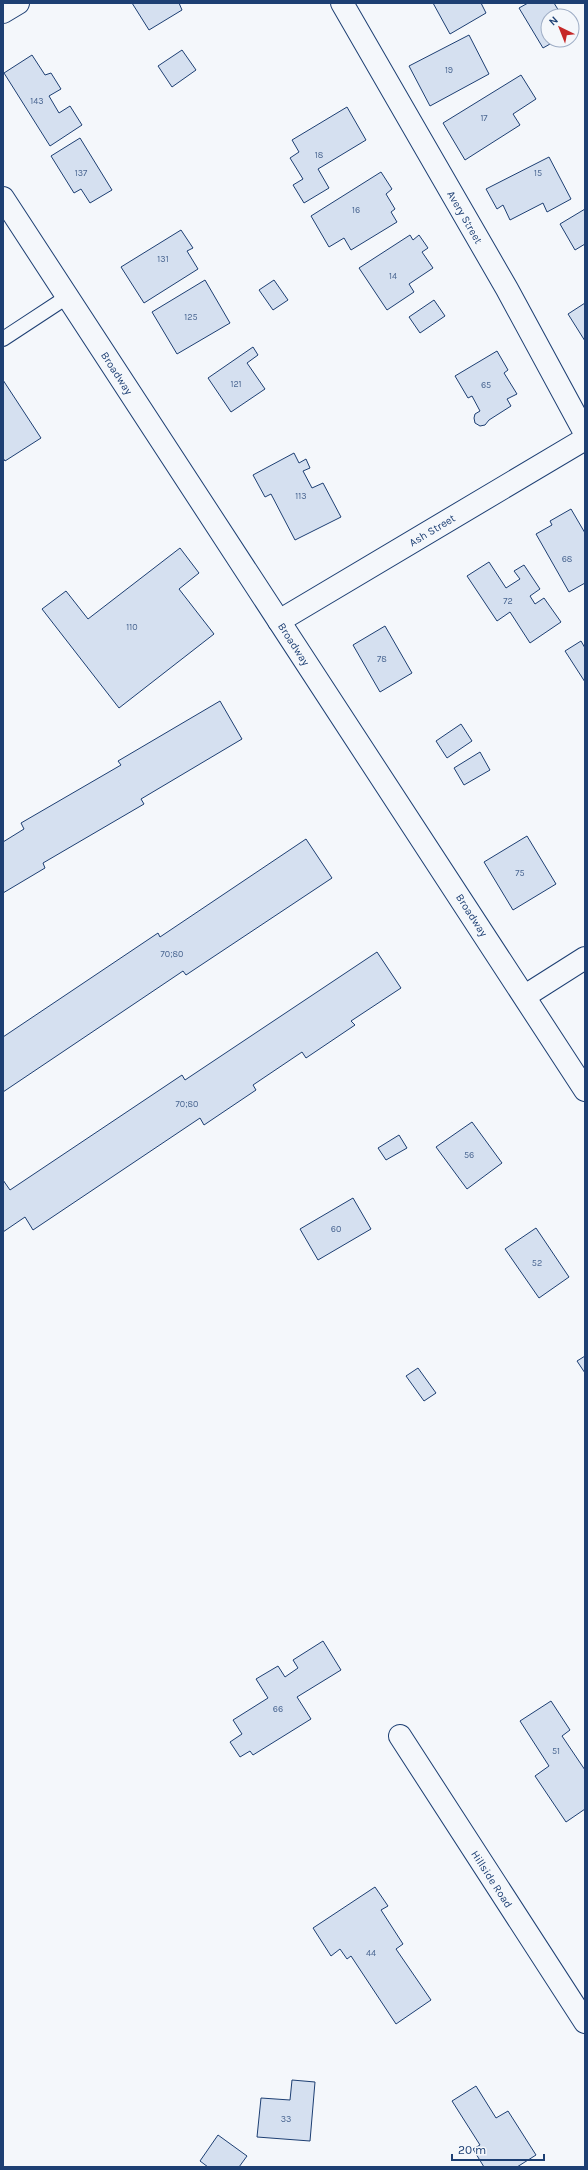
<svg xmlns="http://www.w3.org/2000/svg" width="588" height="2170" font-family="Karla,sans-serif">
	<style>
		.building { fill: #d5e0f0; stroke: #1d3f73 }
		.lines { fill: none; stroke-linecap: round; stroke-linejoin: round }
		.service-casing { stroke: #1d3f73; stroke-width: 16 }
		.minor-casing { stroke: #1d3f73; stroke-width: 24 }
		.tertiary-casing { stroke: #1d3f73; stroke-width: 24 }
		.service { stroke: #f4f7fb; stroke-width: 14 }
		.minor { stroke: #f4f7fb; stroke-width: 22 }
		.tertiary { stroke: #f4f7fb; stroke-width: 22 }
		.labels { text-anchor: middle; stroke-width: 3; stroke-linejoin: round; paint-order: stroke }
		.number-label { font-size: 9px; fill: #4b6792 }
		.street-label { font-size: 11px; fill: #1d3f73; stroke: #f4f7fb }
	</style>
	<rect width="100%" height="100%" fill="#f4f7fb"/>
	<path class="building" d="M132 3H179L182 10 149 30Z
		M433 3H481L486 13 450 34Z
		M528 3H554L562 16H548V40H557L543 48 519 8Z
		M469 35 489 74 430 106 409 66Z
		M182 50 196 70 172 87 158 66Z
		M32 55 45 75 51 73 61 89 49 96 59 113 70 106 82 125 50 146 4 73Z
		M521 75 536 99 513 114 520 125 465 160 443 123Z
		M347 107 366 140 318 169 329 188 304 203 293 185 303 179 290 158 299 152 292 140Z
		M80 138 112 190 90 203 81 189 74 193 51 156Z
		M549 157 571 199 547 212 543 203 510 220 503 205 497 209 486 189Z
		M381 172 392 189 386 194 395 209 391 212 397 222 351 250 344 238 329 247 311 216Z
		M585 209V244L575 250 560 224Z
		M181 230 193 248 187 251 198 269 144 303 121 267Z
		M410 235 413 240 419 235 428 248 422 252 433 268 409 284 414 292 387 310 359 268Z
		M205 280 230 323 177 354 152 312Z
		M274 280 288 300 273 310 259 290Z
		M434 300 445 316 420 333 409 317Z
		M585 303V341L568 314Z
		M253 347 258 355 247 363 265 389 231 412 208 378Z
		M497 351 508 370 504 373 517 394 507 399 511 406 489 420 485 425 480 426 475 423 474 418 475 414 480 411 472 396 468 398 455 376Z
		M3 380 41 438 5 461 3 458Z
		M294 453 299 463 306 459 310 468 303 471 312 488 323 483 341 517 295 540 271 494 265 497 253 475Z
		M571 509 585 533V583L569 592 536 534 552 525 550 521Z
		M180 548 199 573 179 589 214 634 119 708 42 609 66 591 88 619Z
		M489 562 506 588 520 579 514 571 524 565 540 589 530 596 535 604 544 598 561 622 530 643 510 612 497 621 467 576Z
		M385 626 412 673 380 692 353 645Z
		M581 641 585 648V682L565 651Z
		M220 701 242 739 141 799 144 804 43 863 45 868 3 893V842L24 829 21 823 121 765 118 761Z
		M461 724 472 741 447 758 436 741Z
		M480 752 490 770 464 785 454 768Z
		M527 836 556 884 513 910 484 862Z
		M306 839 332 878 186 975 183 971 3 1092V1037L158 933 160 937Z
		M377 952 401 988 351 1021 355 1025 306 1058 302 1052 253 1085 256 1090 204 1125 200 1118 33 1230 25 1217 3 1232V1180L10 1190 182 1075 185 1080Z
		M472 1122 502 1163 467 1189 436 1147Z
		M399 1135 407 1148 386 1160 378 1148Z
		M353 1198 371 1229 318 1260 300 1229Z
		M536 1228 569 1277 539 1298 505 1249Z
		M585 1356V1373L577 1361Z
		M418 1368 436 1393 424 1401 406 1376Z
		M323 1641 341 1670 297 1697 311 1719 253 1755 250 1751 240 1757 230 1742 242 1734 233 1720 268 1698 256 1679 278 1666 285 1677 298 1668 293 1660Z
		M551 1701 570 1730 562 1736 585 1770V1809L566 1822 535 1776 549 1766 520 1721Z
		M375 1887 388 1906 381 1910 403 1944 396 1949 431 2000 396 2024 351 1956 347 1959 340 1949 331 1956 313 1928Z
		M292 2080 315 2082 310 2141 257 2137 261 2098 290 2100Z
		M476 2086 496 2118 508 2111 536 2155 517 2167H484L473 2149 480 2145 452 2101Z
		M218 2135 247 2156 239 2167H208L200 2161Z"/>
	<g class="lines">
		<defs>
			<path id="service" d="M3 339 67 297"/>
			<path id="minor" d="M342 3 507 289 585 433
				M3 12 18 3
				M279 621 585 439
				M525 996 585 958
				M400 1736 585 2022"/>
			<path id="tertiary" d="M3 198 585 1090"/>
		</defs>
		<use href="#service" class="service-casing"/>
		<use href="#minor" class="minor-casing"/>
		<use href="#tertiary" class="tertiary-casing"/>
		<use href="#service" class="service"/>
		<use href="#minor" class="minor"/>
		<use href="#tertiary" class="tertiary"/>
	</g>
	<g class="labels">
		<g class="number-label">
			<text x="449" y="73">19</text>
			<text x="37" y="104">143</text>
			<text x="484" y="121">17</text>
			<text x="319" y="158">18</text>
			<text x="81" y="176">137</text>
			<text x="538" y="176">15</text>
			<text x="356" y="213">16</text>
			<text x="163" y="262">131</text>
			<text x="393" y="279">14</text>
			<text x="191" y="320">125</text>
			<text x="236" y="387">121</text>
			<text x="486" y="388">65</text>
			<text x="301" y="499">113</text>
			<text x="567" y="562">68</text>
			<text x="508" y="604">72</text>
			<text x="132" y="630">110</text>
			<text x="382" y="662">78</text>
			<text x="520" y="876">75</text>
			<text x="172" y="957">70;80</text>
			<text x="187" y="1107">70;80</text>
			<text x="469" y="1158">56</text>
			<text x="336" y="1232">60</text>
			<text x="537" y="1266">52</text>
			<text x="278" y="1712">66</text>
			<text x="556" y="1754">51</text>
			<text x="371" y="1956">44</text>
			<text x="286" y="2122">33</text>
		</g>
		<g class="street-label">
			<text transform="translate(465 217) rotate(60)" y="4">Avery Street</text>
			<text transform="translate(117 373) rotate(57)" y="4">Broadway</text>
			<text transform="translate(432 530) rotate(-31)" y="4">Ash Street</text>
			<text transform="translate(294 644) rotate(57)" y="4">Broadway</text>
			<text transform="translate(472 915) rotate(57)" y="4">Broadway</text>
			<text transform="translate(492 1879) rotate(57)" y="4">Hillside Road</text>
		</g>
	</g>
	<rect width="588" height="2170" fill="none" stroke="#1d3f73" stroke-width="8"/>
	<g transform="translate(560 28) rotate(317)"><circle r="19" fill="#f4f7fb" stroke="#9eadc5"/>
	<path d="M0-3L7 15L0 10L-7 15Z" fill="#c62828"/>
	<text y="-6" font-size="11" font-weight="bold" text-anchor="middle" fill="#1d3f73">N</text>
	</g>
	<path d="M452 2154v6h92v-6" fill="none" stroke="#1d3f73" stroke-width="2"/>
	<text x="458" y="2154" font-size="12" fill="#1d3f73" stroke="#f4f7fb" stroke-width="3" paint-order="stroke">20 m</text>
</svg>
